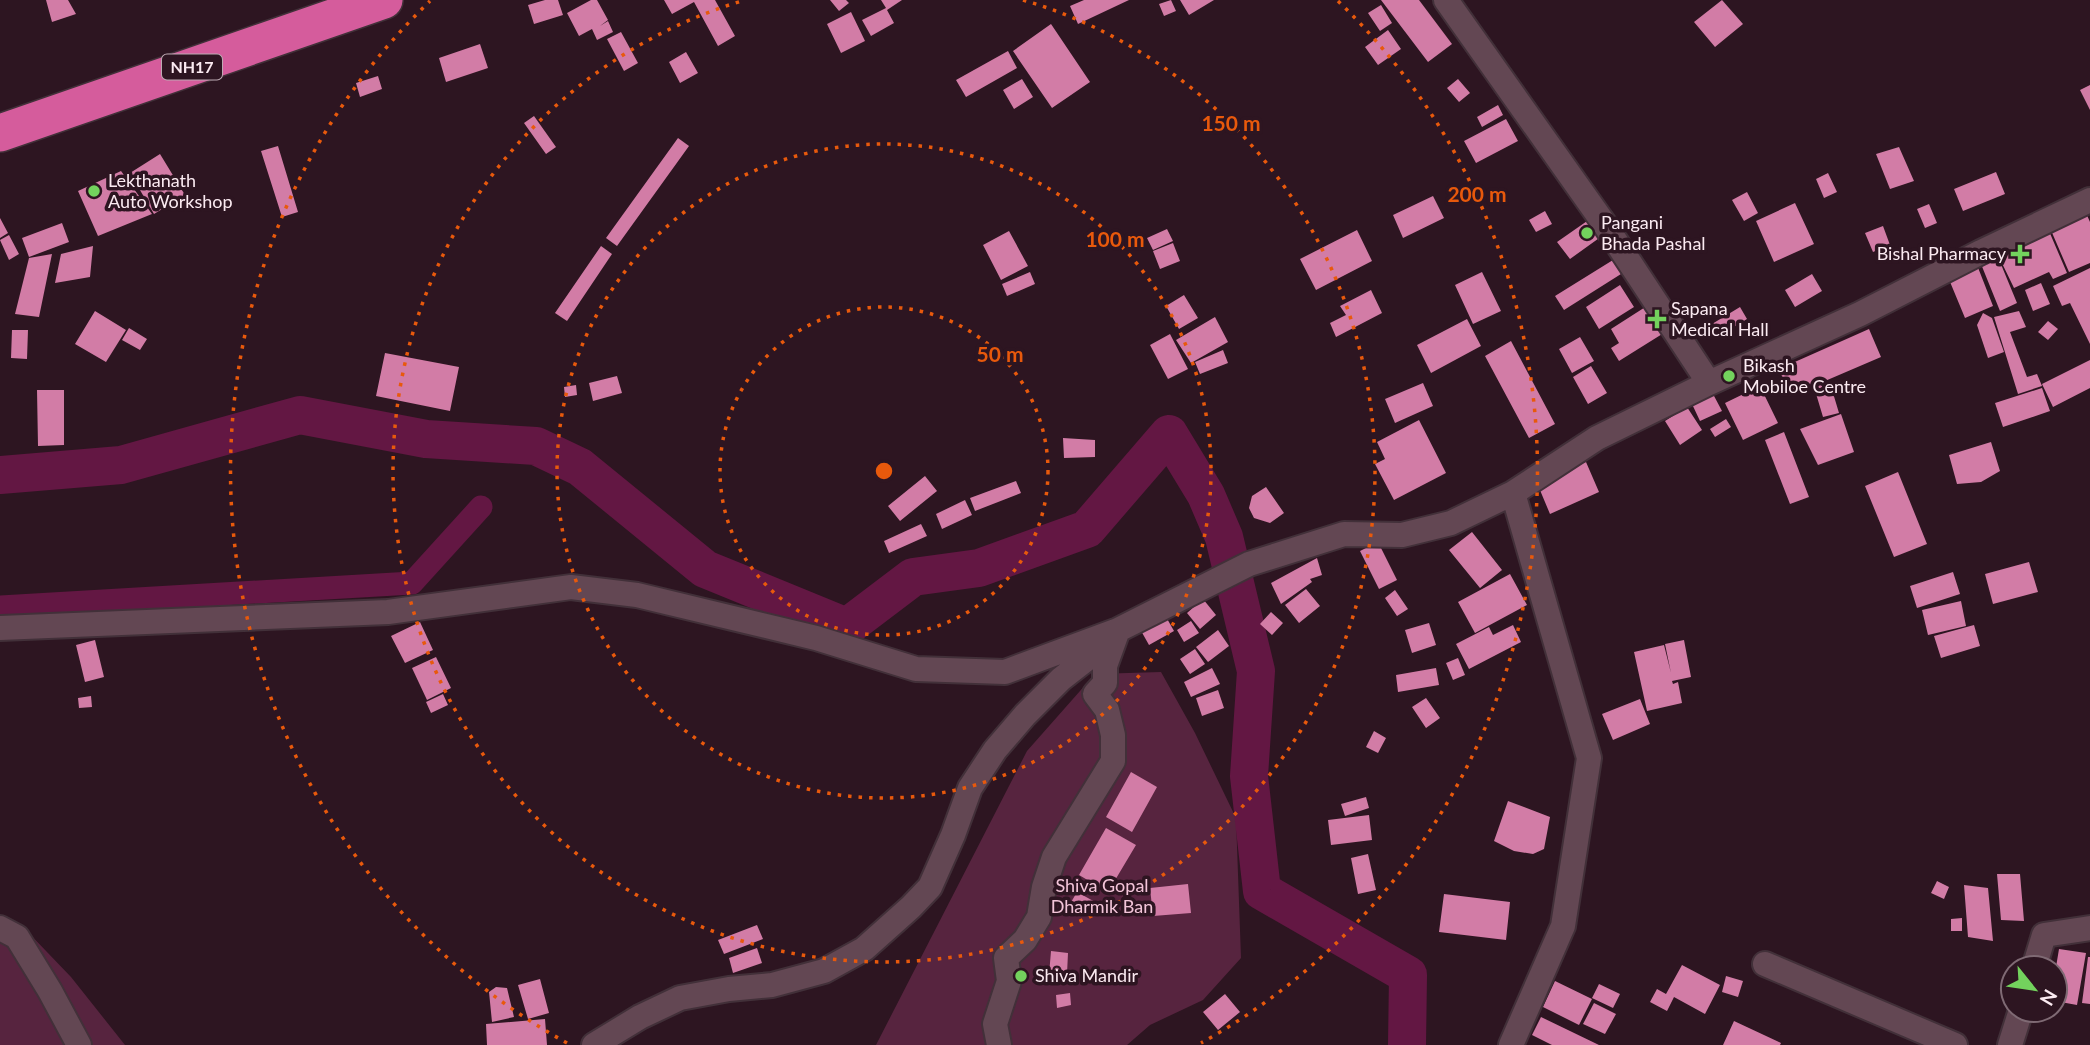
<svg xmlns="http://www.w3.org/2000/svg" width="2090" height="1045" font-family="Lato,sans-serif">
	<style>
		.green { fill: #57243f }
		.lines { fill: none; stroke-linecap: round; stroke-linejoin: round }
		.canal { stroke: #631743; stroke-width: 23 }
		.river { stroke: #631743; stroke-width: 38 }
		.building { fill: #d27ca6 }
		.minor-casing { stroke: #423039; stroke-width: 28 }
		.highway-casing { stroke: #423039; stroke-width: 40 }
		.minor { stroke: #634753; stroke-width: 24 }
		.highway { stroke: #d55c9c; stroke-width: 37 }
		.ring { fill: none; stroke: #e8590c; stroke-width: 3.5; stroke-dasharray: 3.5 7 }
		.poi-dot { fill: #73d25d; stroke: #2d1521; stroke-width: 2.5 }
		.labels { text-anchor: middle; stroke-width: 7; stroke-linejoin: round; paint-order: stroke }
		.shield { fill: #2d1521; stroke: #bdaab3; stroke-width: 2 }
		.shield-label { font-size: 16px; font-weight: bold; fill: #fbeaf1 }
		.poi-label { font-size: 18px; fill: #fbeaf1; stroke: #2d1521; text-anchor: start }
		.park-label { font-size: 18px; fill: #f3c5d9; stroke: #2d1521 }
		.centre { fill: #e8590c; stroke: #2d1521; stroke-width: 3.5 }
		.ring-label { font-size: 21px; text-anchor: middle; font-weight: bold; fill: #e8590c; stroke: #2d1521; stroke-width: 7; stroke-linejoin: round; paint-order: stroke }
	</style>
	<rect width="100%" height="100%" fill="#2d1521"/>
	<path class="green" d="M1161 672 1195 733 1236 818 1241 958 1203 1000 1150 1025 1127 1045H876L1027 751 1095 674Z
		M0 921 23 927 71 977 125 1045H0Z"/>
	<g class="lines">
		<path class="canal" d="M0 607 412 583 481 507"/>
		<path class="river" d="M0 475 121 465 300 415 426 439 536 446 580 467 705 569 847 627 913 577 979 568 1087 529 1169 434 1206 495 1224 537 1256 671 1249 776 1262 891 1408 975 1407 1045"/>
	</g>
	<path class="building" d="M46 0H68L76 14 52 22Z
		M545 0H558L563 15 534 24 528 5Z
		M591 0H597L608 20 600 26 608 21 613 32 597 40 592 29 579 36 567 13Z
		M664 0H715L735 36 718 46 694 2 672 14Z
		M830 0H846L849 3 839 11Z
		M881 0H902L887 10 894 23 871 36 862 20 886 8Z
		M1084 0H1129L1078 24 1070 6Z
		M1171 0 1176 11 1164 16 1159 4Z
		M1180 0H1214L1189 15Z
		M1381 0H1419L1452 44 1428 62Z
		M1722 0 1743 24 1715 47 1694 22Z
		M1381 5 1392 23 1380 31 1368 13Z
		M851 12 865 41 841 53 827 24Z
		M1051 24 1090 82 1052 108 1013 51Z
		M1388 30 1401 49 1378 65 1365 47Z
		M621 32 638 63 624 71 607 39Z
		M480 44 488 68 446 82 439 58Z
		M1008 51 1017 68 966 97 956 80Z
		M686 52 698 73 680 83 669 62Z
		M378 76 382 89 360 97 356 83Z
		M1022 79 1033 97 1014 109 1003 90Z
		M1458 79 1470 93 1459 102 1447 88Z
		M2090 85V110L2080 90Z
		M1498 105 1503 115 1482 127 1477 117Z
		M534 116 556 147 546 154 524 123Z
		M1506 119 1518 141 1476 163 1464 141Z
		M678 138 689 146 617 246 606 238Z
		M278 146 298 212 282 217 261 151Z
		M1899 147 1914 181 1890 189 1876 154Z
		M160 154 185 195 154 214 130 173Z
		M121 171 152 214 98 236 78 191Z
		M1996 172 2005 194 1963 211 1954 189Z
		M1828 173 1837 192 1824 198 1816 179Z
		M1747 192 1758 213 1744 221 1732 200Z
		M1433 196 1444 218 1403 238 1393 215Z
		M1795 203 1814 244 1774 262 1756 221Z
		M1929 204 1937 223 1925 228 1917 209Z
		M1545 211 1552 224 1536 232 1529 220Z
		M2086 213 2090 222V263L2069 272 2050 228Z
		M0 218 8 233 0 238Z
		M1590 219 1602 236 1570 259 1557 242Z
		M62 223 69 242 29 257 22 238Z
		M1883 226 1890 245 1873 252 1865 233Z
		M1167 229 1173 241 1153 250 1147 238Z
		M1357 230 1372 261 1316 290 1300 259Z
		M1009 231 1028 266 1001 280 983 245Z
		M2049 231 2067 273 2053 279 2049 272 2014 288 1998 255Z
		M9 235 19 254 9 260 0 240Z
		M1173 243 1180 261 1160 269 1153 251Z
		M93 246 90 277 55 283 61 254Z
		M601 246 612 254 567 321 555 313Z
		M52 254 39 317 15 314 29 258Z
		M1998 257 2017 303 2000 311 1981 264Z
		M1613 260 1621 274 1564 310 1555 296Z
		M1977 265 1993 306 1965 318 1948 277Z
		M2090 268V344L2070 303 2062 306 2053 286Z
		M1030 272 1035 284 1007 296 1002 284Z
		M1482 272 1501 311 1473 324 1455 285Z
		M1812 274 1822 291 1795 307 1785 290Z
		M2041 283 2050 304 2033 311 2025 290Z
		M1620 285 1634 307 1599 329 1586 307Z
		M1371 290 1382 313 1336 337 1330 323 1346 315 1340 306Z
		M1184 295 1198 318 1179 329 1166 306Z
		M1650 304 1667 331 1619 361 1611 348 1619 343 1611 329Z
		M1740 307 1747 319 1719 336 1712 324Z
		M95 311 126 330 106 362 75 344Z
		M2019 311 2026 327 2010 332 2027 377 2037 374 2042 386 2018 394 1994 317Z
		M1983 313 1992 318 2004 352 1988 358 1977 325Z
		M1215 317 1228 342 1191 363 1176 340Z
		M1467 319 1481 346 1431 373 1417 345Z
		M2048 321 2058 329 2048 340 2038 332Z
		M129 328 147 339 140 350 122 340Z
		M1869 329 1881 357 1790 396 1779 369Z
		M12 330H28L27 359 11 358Z
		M1170 334 1188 369 1168 379 1150 345Z
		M1580 337 1594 361 1572 373 1559 349Z
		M1511 341 1555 424 1529 438 1485 356Z
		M1223 350 1228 363 1200 374 1195 362Z
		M385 353 459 367 450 411 376 396Z
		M2090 360V388L2053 407 2042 384Z
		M1591 366 1607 393 1588 404 1573 377Z
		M617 376 622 393 593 401 589 383Z
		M1423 383 1433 406 1395 423 1385 399Z
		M1830 383 1839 413 1823 417 1814 387Z
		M576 385 577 395 565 397 564 387Z
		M1760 386 1778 423 1743 440 1725 403Z
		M2042 388 2050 411 2003 427 1995 403Z
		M37 390H64V445L38 446Z
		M1713 394 1722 411 1700 421 1692 404Z
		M1687 407 1702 430 1680 445 1665 421Z
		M1841 414 1854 452 1818 465 1800 429Z
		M1726 419 1731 427 1715 437 1710 429Z
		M1419 420 1446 473 1394 500 1375 464 1385 459 1377 442Z
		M1784 432 1809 497 1790 504 1765 440Z
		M1063 438 1095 440V457L1064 458Z
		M1991 442 2000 471 1981 482 1957 484 1949 455Z
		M1586 462 1599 492 1550 514 1537 483Z
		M1898 472 1927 544 1894 557 1865 486Z
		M925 476 937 491 900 521 888 506Z
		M1016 481 1021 493 975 511 970 498Z
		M1266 487 1284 513 1270 523 1254 518 1249 508 1252 496Z
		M965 500 972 515 942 529 936 514Z
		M921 524 927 536 889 553 884 541Z
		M1472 532 1502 570 1480 588 1449 550Z
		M1378 542 1397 580 1379 589 1360 551Z
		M1317 558 1322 575 1310 579 1312 582 1281 604 1271 583Z
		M2029 562 2038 592 1993 604 1985 574Z
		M1953 572 1960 594 1917 608 1910 586Z
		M1510 574 1527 605 1475 633 1458 602Z
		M1306 589 1320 606 1299 623 1285 605Z
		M1395 590 1408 609 1397 616 1385 598Z
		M1203 599 1216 615 1200 629 1187 613Z
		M1961 601 1966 626 1928 635 1922 610Z
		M1271 612 1283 623 1272 635 1260 624Z
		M1165 615 1174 631 1149 645 1140 629Z
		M1191 621 1199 633 1184 642 1177 630Z
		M420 622 433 650 405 663 391 636Z
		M1429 623 1436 645 1412 653 1405 630Z
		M1513 625 1521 642 1469 669 1456 644 1489 627 1493 635Z
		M1974 625 1980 646 1941 658 1934 636Z
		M1218 630 1229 646 1208 662 1196 647Z
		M95 640 104 677 85 682 76 645Z
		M1684 640 1691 677 1672 681 1673 684 1678 682 1682 703 1647 711 1634 652 1664 645 1671 673 1665 644Z
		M1195 649 1205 664 1190 674 1180 659Z
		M436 657 451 688 427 700 412 668Z
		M1458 658 1465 675 1453 680 1446 663Z
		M1212 668 1220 684 1191 697 1184 682Z
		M1436 668 1439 685 1398 692 1396 675Z
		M1218 690 1224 708 1202 716 1196 698Z
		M443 694 448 705 431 713 426 702Z
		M91 696 92 707 79 708 78 698Z
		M1426 698 1440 718 1426 728 1412 707Z
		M1640 699 1650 724 1613 740 1602 714Z
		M1374 731 1386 738 1378 753 1366 747Z
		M1131 772 1157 787 1132 832 1106 817Z
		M1366 797 1369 808 1345 816 1341 804Z
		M1508 801 1550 817 1544 849 1533 854 1514 851 1494 841Z
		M1369 815 1372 840 1331 845 1328 820Z
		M1106 828 1136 845 1108 892 1079 875Z
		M1368 854 1376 890 1358 894 1351 858Z
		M1997 874H2020L2024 921 2001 920Z
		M1937 881 1949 887 1944 899 1931 893Z
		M1188 884 1191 913 1153 916 1150 888Z
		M1964 885 1988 888 1993 941 1968 937Z
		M1077 892 1097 903 1090 915 1070 904Z
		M1444 894 1510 902 1506 940 1439 932Z
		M1962 918V931H1951V919Z
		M757 925 763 939 724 954 718 940Z
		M757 948 762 963 733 973 729 958Z
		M2059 949 2086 953 2077 1005 2055 1001V973Z
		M1051 951 1068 953 1067 974 1049 975Z
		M2088 957H2090V1004L2082 1003Z
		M1682 965 1720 985 1705 1014 1674 997 1667 1011 1650 1002 1657 989 1666 994Z
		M1726 976 1743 981 1738 997 1722 992Z
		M540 979 549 1013 528 1019 518 985Z
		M1555 981 1592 999 1579 1025 1543 1007Z
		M1599 984 1620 994 1613 1008 1592 998Z
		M496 987 507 988 514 1017 492 1022 489 992Z
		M1070 993 1071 1005 1057 1008 1056 995Z
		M1225 994 1240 1012 1218 1030 1203 1012Z
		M1594 1003 1616 1014 1605 1034 1583 1024Z
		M1541 1017 1599 1045H1552L1532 1035Z
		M545 1019 547 1045H487L486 1024Z
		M1734 1021 1781 1043 1780 1045H1723Z"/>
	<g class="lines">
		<defs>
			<path id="minor" d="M1446 0 1603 222 1709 383
				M0 628 388 612 571 587 637 595 816 638 916 669 1005 672 1118 630 1249 564 1344 534 1402 535 1451 523 1513 493
				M0 928 17 937 50 991 79 1045
				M1765 964 1955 1045
				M2034 968 2044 935 2090 928
				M594 1045 640 1017 680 998 729 989 772 985 824 971 864 949 911 907 930 887 953 835 970 788 995 750 1025 715 1061 679 1102 647 1118 630 1105 666V683L1095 694 1107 710 1113 735V761L1054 857 1044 887 1039 917 1025 940 1006 958 1009 981 995 1024 999 1045
				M1511 1045 1563 926 1589 758 1513 493 1597 438 1709 383 1860 314 1981 252 2090 200
				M2010 1045 2021 1010"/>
			<path id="highway" d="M0 133 384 0"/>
		</defs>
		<use href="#minor" class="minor-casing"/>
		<use href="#highway" class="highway-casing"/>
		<use href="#minor" class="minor"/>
		<use href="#highway" class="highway"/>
	</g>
	<g class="ring">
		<circle cx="884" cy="471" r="164"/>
		<circle cx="884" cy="471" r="327"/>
		<path d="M1023 0A491 491 0 1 1 745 0"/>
		<path d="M567 1043A654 654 0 0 1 430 1M1338 1A654 654 0 0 1 1201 1043"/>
	</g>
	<g class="poi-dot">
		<circle cx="94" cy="191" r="7"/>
		<circle cx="1587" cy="233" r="7"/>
		<path d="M2016.5 243.5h7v7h7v7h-7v7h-7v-7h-7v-7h7z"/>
		<path d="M1653.5 308.5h7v7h7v7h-7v7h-7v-7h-7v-7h7z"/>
		<circle cx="1729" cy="376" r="7"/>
		<circle cx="1021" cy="976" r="7"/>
	</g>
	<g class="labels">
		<rect class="shield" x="162" y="54.5" width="60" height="25" rx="5"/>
		<g class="shield-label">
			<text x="192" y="73">NH17</text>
		</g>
		<g class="poi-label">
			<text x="108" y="187">Lekthanath<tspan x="108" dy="21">Auto Workshop</tspan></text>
			<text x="1601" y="229">Pangani<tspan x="1601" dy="21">Bhada Pashal</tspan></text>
			<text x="2006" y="260" text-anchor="end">Bishal Pharmacy</text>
			<text x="1671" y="315">Sapana<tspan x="1671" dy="21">Medical Hall</tspan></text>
			<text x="1743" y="372">Bikash<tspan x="1743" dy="21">Mobiloe Centre</tspan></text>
			<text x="1035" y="982">Shiva Mandir</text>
		</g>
		<g class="park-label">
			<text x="1102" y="892">Shiva Gopal<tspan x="1102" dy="21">Dharmik Ban</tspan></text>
		</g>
	</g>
	<circle cx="884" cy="471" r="10" class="centre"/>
	<g class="ring-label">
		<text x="1231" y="131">150 m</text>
		<text x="1477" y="202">200 m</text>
		<text x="1115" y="247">100 m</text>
		<text x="1000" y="362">50 m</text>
	</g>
	<g transform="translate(2034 989) rotate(120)"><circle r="33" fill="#2d1521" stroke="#7f6a74" stroke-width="2"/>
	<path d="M0-5L12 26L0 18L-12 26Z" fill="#73d25d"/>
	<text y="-10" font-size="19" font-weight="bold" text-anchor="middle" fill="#fbeaf1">N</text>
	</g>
</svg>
